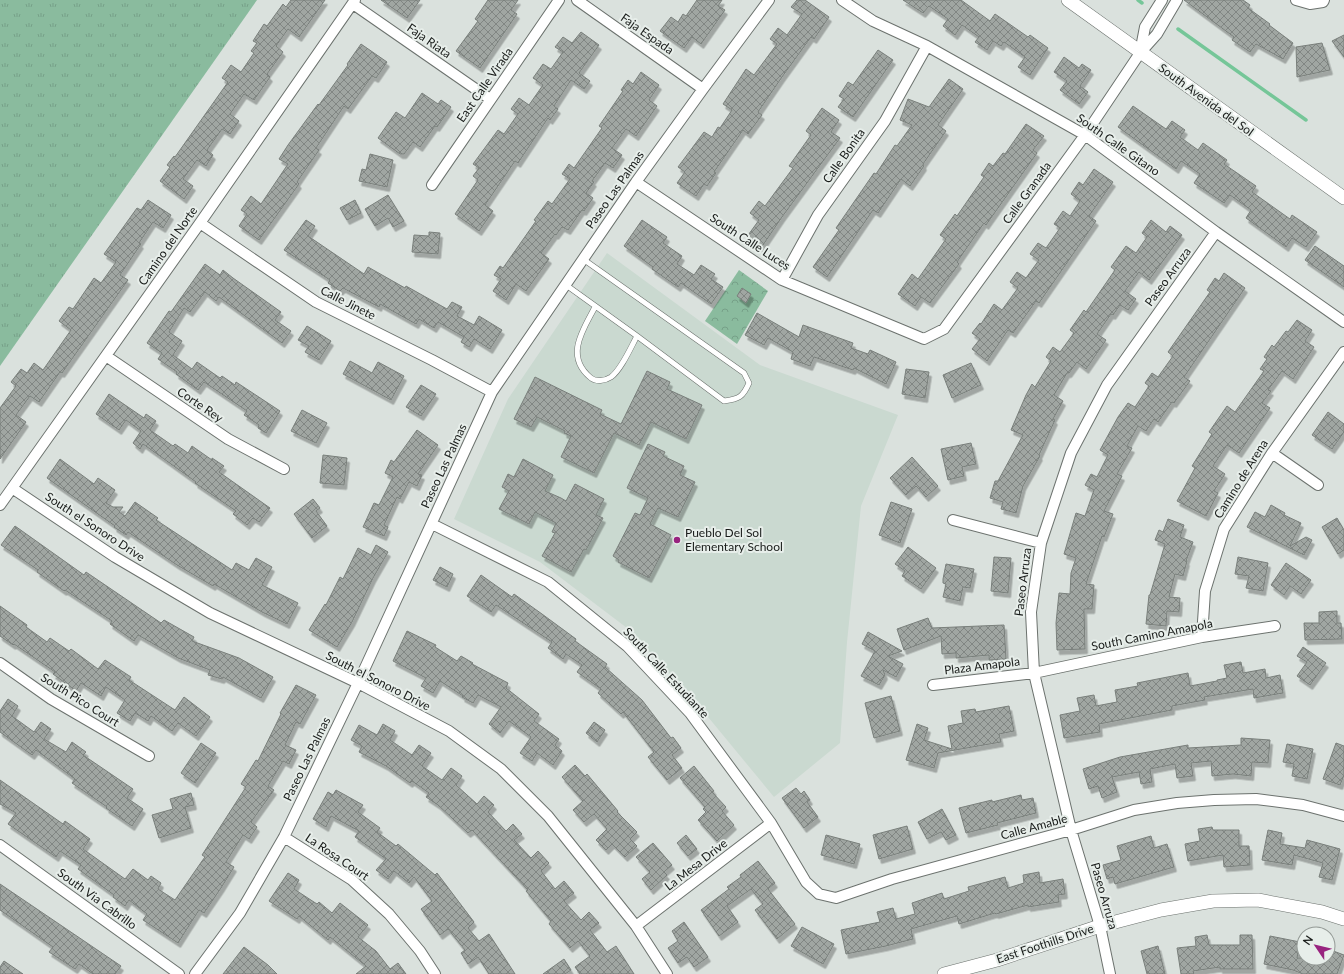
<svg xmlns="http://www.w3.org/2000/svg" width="1344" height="974" font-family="Lato,sans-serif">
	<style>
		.built { fill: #cad9d0 }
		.grass { fill: url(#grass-tufts) }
		.forest { fill: url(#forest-crowns) }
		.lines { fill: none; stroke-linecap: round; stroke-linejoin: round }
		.stream { stroke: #75c698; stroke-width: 3.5 }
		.building { fill: url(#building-cross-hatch); stroke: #797f7b; filter: url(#shadow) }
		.service-casing { stroke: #6c726e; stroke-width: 6 }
		.minor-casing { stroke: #6c726e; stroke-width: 12 }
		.tertiary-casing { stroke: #6c726e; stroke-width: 14 }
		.service { stroke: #fff; stroke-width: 5 }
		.minor { stroke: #fff; stroke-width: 10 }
		.tertiary { stroke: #fff; stroke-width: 13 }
		.poi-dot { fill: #98237f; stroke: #e7eeea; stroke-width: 1.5 }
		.labels { text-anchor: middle; stroke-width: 4; stroke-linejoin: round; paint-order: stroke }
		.street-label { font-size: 12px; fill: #181b19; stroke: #e7eeea }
		.poi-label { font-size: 12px; fill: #181b19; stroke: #e7eeea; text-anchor: start }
	</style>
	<defs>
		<pattern id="grass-tufts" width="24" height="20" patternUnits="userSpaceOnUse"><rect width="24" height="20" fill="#8abb9e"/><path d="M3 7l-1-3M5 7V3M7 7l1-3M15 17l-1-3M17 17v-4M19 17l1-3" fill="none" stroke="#76a088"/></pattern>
		<pattern id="forest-crowns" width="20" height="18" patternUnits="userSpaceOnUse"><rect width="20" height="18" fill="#8abb9e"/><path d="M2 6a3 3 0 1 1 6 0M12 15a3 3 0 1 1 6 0" fill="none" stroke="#76a088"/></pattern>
		<pattern id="building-cross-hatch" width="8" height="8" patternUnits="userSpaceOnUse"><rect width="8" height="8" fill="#a0a6a2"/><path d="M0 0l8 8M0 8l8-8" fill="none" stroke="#818683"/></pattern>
		<filter id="shadow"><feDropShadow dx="2.5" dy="4.5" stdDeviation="0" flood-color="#0004"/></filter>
	</defs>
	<rect width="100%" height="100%" fill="#dae1dd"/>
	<path class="built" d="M607 253 760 365 898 415 861 506 847 642 840 743 774 797 699 706 627 628 540 562 454 519 508 399Z"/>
	<path class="grass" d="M0 0H257L0 366Z"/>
	<path class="forest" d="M739 270 768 291 737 344 705 321Z"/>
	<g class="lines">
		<path class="stream" d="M1138 0 1142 3
			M1178 29 1306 120"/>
	</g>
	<path class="building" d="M291 0H325L299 37 288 29 276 46 283 52 267 74 270 77 254 100 244 94 230 114 239 121 230 134 222 129 207 150 213 155 206 166 197 160 183 179 193 186 184 199 160 181 170 167 167 165 174 156 175 157 228 82 222 78 231 65 241 72 254 53 251 51 257 43 253 41 264 24 267 26 283 4 286 7Z
		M381 0H420L407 18Z
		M488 0H518L511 10 517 14 480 68 456 51 478 21 475 19Z
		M697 0H722L718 6 725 10 701 44 692 37 684 48 660 31 671 17 678 22 683 14 686 16Z
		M797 0H805L829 17 814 39 811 37 782 77 758 112 762 115 748 134 743 130 714 172 716 173 707 186 704 184 696 196 677 183 685 172 678 167 704 132 712 137 718 127 720 128 732 110 723 104 746 69 754 75 777 44 770 39 778 28 787 35 802 14 791 7Z
		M903 0H961L990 21 995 14 1028 37 1030 35 1048 48 1030 75 1018 67 1025 57 1004 42 1001 46 993 41 987 50 975 42 979 37 962 25 955 35 943 26 948 19 929 6 923 13Z
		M1184 0H1243L1250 5 1248 8 1270 24 1269 25 1293 43 1283 59 1256 44 1250 52 1232 40 1234 37Z
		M581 32 599 45 579 73 590 81 584 89 571 80 554 106 558 109 550 120 548 118 518 163 515 161 485 205 493 211 479 231 455 214 478 180 473 176 479 168 473 164 498 130 504 134 518 114 511 109 519 98 529 105 543 85 533 78 543 64 551 69 563 52 555 47 563 37 572 43Z
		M1344 35V57L1332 41Z
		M1322 43 1330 70 1297 77 1296 47Z
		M361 44 387 62 376 78 372 76 348 109 344 106 316 148 319 150 297 182 299 184 259 240 239 226 247 214 241 210 251 196 261 204 288 164 279 159 288 145 318 104 319 105 348 65 347 64Z
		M878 50 893 60 853 117 838 107 844 99 839 96 848 82 853 85Z
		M1064 57 1079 68 1082 64 1091 70 1080 86 1088 92 1079 104 1060 90 1067 81 1054 72Z
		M641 72 659 85 649 100 657 106 636 136 626 129 612 148 622 155 613 168 605 163 592 181 594 182 586 193 593 198 584 211 582 210 568 230 562 227 556 235 555 234 541 253 549 259 526 291 516 284 506 300 493 291 501 279 494 275 500 266 503 268 536 221 534 220 548 201 552 204 570 179 562 174 569 164 574 168 602 128 599 126 623 91 621 90 628 80 633 84Z
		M949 79 963 89 938 125 946 131 923 164 924 166 910 186 901 179 878 213 873 210 827 277 813 267 839 230 836 228 874 173 876 174 895 145 897 146 912 125 900 120 908 99 929 107Z
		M422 93 438 104 441 100 451 107 437 127 435 126 420 147 413 142 404 154H400L378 138 396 112 405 118Z
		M1133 106 1166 129 1172 121 1185 130 1180 137 1198 150 1203 143 1227 160 1224 164 1256 186 1252 192 1290 219 1292 215 1317 232 1306 247 1292 238 1286 247 1246 218 1251 210 1230 195 1224 203 1194 183 1200 174 1181 161 1176 169 1118 127Z
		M822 108 839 120 831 132 840 138 782 217 761 248 746 238 759 220 750 213 759 201 765 206 793 168 789 166 811 135 806 131Z
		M1026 124 1044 136 1033 150 1037 153 986 225 984 223 957 262 959 264 930 303 921 297 915 306 898 294 912 274 918 279 946 239 940 235 955 214 957 216 984 177 981 175 989 163 993 166 1003 153 1005 154Z
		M370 154 393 160 387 187 359 181 362 169 366 170Z
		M1094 169 1113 182 1089 216 1096 221 1039 303 1036 301 1013 333 1008 330 987 361 972 349 980 339 972 333 980 323 981 324 994 304 1002 310 1018 288 1010 282 1017 272 1026 278 1039 260 1030 254 1038 243 1046 248 1060 228 1054 224 1063 211 1070 216 1080 201 1071 194 1079 182 1083 185Z
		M388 195 404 221 393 227 388 218 375 226 365 209Z
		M148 200 171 215 163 228 153 222 139 243 141 244 120 275 128 280 62 373 60 372 39 402 30 396 16 415 26 422 0 459V408L16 386 11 382 21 369 27 373 34 363 43 370 71 330 59 321 69 307 73 309 94 278 101 283 116 262 104 254 137 208 141 210Z
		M355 200 361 213 347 220 340 208Z
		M306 220 315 226 308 236 364 274 368 267 405 288 406 286 447 309 452 302 462 307 457 316 474 325 479 316 502 330 490 349 474 339 469 347 461 342 464 337 438 322 434 328 419 319 416 324 380 304 379 307 343 288 340 291 328 283 330 280 284 250Z
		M642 220 667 237 663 243 682 256 677 264 694 275 701 265 715 274 711 279 723 287 711 304 681 283 678 287 652 269 653 267 624 246Z
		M1151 220 1166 232 1170 226 1182 235 1149 280 1139 272 1125 291 1136 299 1128 310 1120 305 1113 315 1111 314 1097 334 1106 340 1086 369 1077 362 1069 373H1067L1054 395 1063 401 1053 419 1055 420 1039 455 1040 456 1023 486 1016 513 1001 509 1003 502 990 498 995 481H998L1023 435 1011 430 1026 395 1032 384 1035 387 1051 361 1046 357 1053 347 1060 352 1074 333 1070 330 1084 310 1086 312 1115 270 1111 267 1126 246 1136 253 1147 237 1142 233Z
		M429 232 440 233 438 254 412 252 414 235 429 236Z
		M1315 246 1344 266V287L1305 260Z
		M205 264 220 275 223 270 233 278 281 312 275 320 291 331 282 343 219 297 216 301 205 292 190 312 184 308 169 332 182 341 173 355 192 369 197 362 220 378 222 376 235 385 236 382 280 411 266 433 258 428 259 425 244 415 247 411 204 382 198 390 176 374 177 372 158 359 162 353 147 343 169 311 171 312Z
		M1224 273 1245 288 1184 377 1190 381 1174 403 1172 402 1158 422 1154 419 1146 431 1138 426 1127 446 1132 448 1117 474 1122 476 1104 511 1113 514 1104 537 1102 536 1086 584 1094 585 1092 609H1084L1085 649 1057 650 1056 623 1059 593 1070 594 1071 573 1076 558 1064 554 1076 513 1085 516 1094 490 1085 485 1091 474 1097 477 1108 455 1100 450 1118 417 1128 403 1135 407 1149 386 1145 383 1152 373 1158 377 1173 356 1168 352 1210 292 1207 290 1215 278 1219 281Z
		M742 288 751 294 746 303 737 296Z
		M757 313 799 337 803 325 853 343 851 348 868 354 870 350 896 362 886 384 854 368 853 370 814 357 810 366 791 359 793 352 768 338 764 345 745 335Z
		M1297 320 1312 330 1305 341 1314 347 1293 379 1282 371 1268 390 1271 391 1262 403 1270 408 1239 453 1227 445 1213 466 1225 474 1214 491 1218 493 1206 516 1177 501 1195 468 1192 466 1212 434 1209 432 1227 406 1235 412 1264 371 1260 369 1267 359 1264 357 1272 345 1274 347 1286 331 1288 332Z
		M307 326 331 341 319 360 305 352 309 346 298 340Z
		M350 361 372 373 378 362 404 376 391 400 343 374Z
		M971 363 981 385 952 398 943 375Z
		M906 369 929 372 925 398 902 394Z
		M647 371 670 382 667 389 702 405 686 439 651 422 639 445 614 433 594 473 561 457 571 436 564 433 565 431 537 417 531 427 514 419 535 377 602 410 600 414 621 424Z
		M421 385 436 394 421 416 406 407Z
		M109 394 144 418 146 414 156 421 150 430 173 446 175 444 188 453 192 446 212 460V458L224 466 219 472 270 508 259 522 253 518 247 525 233 514 236 511 195 483 196 482 164 459 143 444 140 449 133 443 141 431 126 420 119 430 96 414Z
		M302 410 327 423 316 443 291 431Z
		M1328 412 1344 424V432L1332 449 1312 435Z
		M417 430 438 445 418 474 422 475 417 486 409 482 400 499 397 497 384 525 388 527 384 536 363 527 374 503 379 505 393 477 385 473 391 460 394 462Z
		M971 443 976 464 962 467 964 476 948 480 941 449Z
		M648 444 665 452 663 456 684 466 680 475 695 482 678 517 658 508 650 524 671 535 649 578 618 562 619 560 613 556 635 513 640 515 648 498 627 488Z
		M323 455 347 458 344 485 320 483Z
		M912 457 938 486 926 497 916 486 906 495 890 478Z
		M60 459 94 484 98 478 115 490 106 503 113 507H123L119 512 125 516 135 502 158 518 156 520 232 570 236 563 249 570 256 558 272 567 262 585 298 603 287 624 262 612 214 584 213 586 177 565 128 532 126 535 114 527 115 526 47 478Z
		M523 459 553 475 545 491 561 498 566 501 575 484 604 499 596 515 603 518 586 550 584 549 571 572 542 556 555 533 552 532 556 523 535 512 529 524 499 509 509 491 502 487 508 474 514 477Z
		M313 499 320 508 316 511 327 526 312 538 294 514Z
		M891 502 912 509 900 543 879 535Z
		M1271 505 1285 513 1284 515 1301 523 1290 546 1306 537 1312 540 1304 555 1247 527 1255 512 1265 517Z
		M1337 518 1344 530V550L1338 554 1322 527Z
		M1168 519 1184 525 1180 537 1193 542 1186 561H1187L1183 576 1175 574 1169 597 1180 598 1179 612 1167 611 1166 626 1146 624 1149 595H1150L1165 544 1155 540 1159 530 1163 532Z
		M15 526 84 575 86 572 161 623 164 620 194 637 192 641 239 658 273 677 261 698 223 677 222 679 208 675 210 670 178 658 138 635 134 641 110 624 112 621 65 590 64 591 37 572 38 570 1 545Z
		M376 545 388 552 373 578 352 622 337 647 309 630 325 604 326 605 340 577 343 579 358 548 371 555Z
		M908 547 936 568 921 589 902 576 905 571 895 564Z
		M994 557 1011 558 1008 593 991 591Z
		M1238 557 1268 563 1263 591 1246 588 1249 576 1235 574Z
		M1286 563 1311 580 1301 594 1290 586 1284 595 1271 585Z
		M946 564 974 569 970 588 963 587 960 601 943 597 946 584 943 583V579Z
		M440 567 453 574 447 587 433 580Z
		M481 575 512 597 514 594 542 614 576 639 575 641 607 664 605 667 642 700 671 738 673 737 681 748 672 755 682 768 667 780 648 757 654 752 623 712 621 714 598 693 601 689 577 672 582 665 566 654 563 659 548 648 552 642 496 605 491 612 467 596Z
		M0 606 27 625 26 627 47 642 50 638 69 651 71 649 98 669 105 660 131 677 129 680 175 710 184 697 210 717 196 736 178 723 172 731 151 716 148 721 135 713 130 721 117 713 125 700 106 687 101 696 81 683 76 691 53 674 55 672 14 644 13 645 0 636Z
		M1337 611V623H1341L1342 639 1305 640 1304 623H1319V612Z
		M928 618 932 628 1004 625 1006 659 989 660V655L956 658V653L942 654 941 636 904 650 897 629Z
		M407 631 436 645 435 647 457 661 461 656 473 663 472 664 508 683 506 688 539 714 534 721 559 739 555 745 562 751 553 765 537 753 532 761 520 753 531 737 509 721 500 733 489 724 501 707 478 695 473 703 462 697 463 696 440 681 433 693 421 686 426 678 393 661Z
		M868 632 902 651 888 656 903 664 896 677 883 670 885 675 879 685 861 676 875 651 862 644Z
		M1303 647 1326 663 1310 685 1297 676 1307 662 1297 656Z
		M1241 662 1243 673 1265 669 1266 678 1280 675 1283 693 1254 698 1253 689 1204 697 1205 700 1172 706V710L1099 724 1100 732 1064 738 1060 715 1080 711 1077 698 1094 695 1096 706 1117 702 1115 690 1138 686 1137 683 1188 673 1190 686 1217 681V680L1227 678 1224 665Z
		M296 685 316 695 300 724 296 722 285 745 296 750 289 764 283 761 268 786 274 790 251 822 257 827 249 839 243 835 226 862 234 867 221 888 204 913 199 910 178 943 143 920 147 914 129 900 125 906 113 897 114 895 78 869 81 865 60 851 56 857 8 824 16 813 0 804V780L63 824 65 821 90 839 83 849 125 879 133 869 148 880 151 876 161 883 158 889 175 900 202 861 205 857 202 855 246 787 241 784 256 760 258 761 281 714 280 713Z
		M891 696 900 731 874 738 865 703Z
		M8 699 18 706 12 716 34 732 41 722 51 729 44 739 66 752 72 742 86 752 83 755 133 789 127 798 143 809 132 826 106 808 107 807 72 783 75 779 36 750 32 755 0 732V711Z
		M1009 706 1014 731 999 734 1001 742 938 753 934 768 906 760 917 724 928 728 924 740 952 749 948 726 963 723 961 711 975 709 976 712Z
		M594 722 605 730 597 742 586 733Z
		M383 724 395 731 390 740 412 755 419 745 431 753 422 766 442 780 451 768 462 776 456 785 477 804 484 796 494 805 488 812 506 831 513 824 522 834 514 840 531 858 538 851 549 863 541 871 555 889 564 881 574 893 564 901 581 920 589 912 599 923 590 930 607 952 616 946 634 974H580L575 967 590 956 578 941 570 948 549 924 551 921 526 891 528 890 472 830 468 833 438 805 426 797 429 793 412 781 410 783 386 766 359 752 362 746 351 740 359 725 377 735Z
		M1241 738 1270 740 1268 763 1252 762 1251 776 1233 774 1212 776 1211 761 1191 763 1193 776 1177 778 1175 764 1150 769 1152 782 1141 784 1139 772 1112 777 1117 792 1102 798 1098 786 1089 789 1083 769 1120 757 1188 745V748L1241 745Z
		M201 743 216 753 195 783 181 773Z
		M1336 743 1344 746V775L1340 785 1323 779Z
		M1287 744 1313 749 1307 779 1292 776 1294 764 1283 762Z
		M575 765 585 776 587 774 618 811 617 812 637 832 630 839 637 846 625 857 612 844 606 850 596 840 607 829 594 814 584 822 573 810 583 801 562 777Z
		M694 766 714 791 712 792 726 807 722 811 734 825 717 841 698 820 706 812 703 809 705 807 680 778Z
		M796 788 801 794 804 791 810 800 807 802 818 817 804 828 782 798Z
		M336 790 363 805 358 812 380 828 377 832 396 846 398 844 435 875 437 873 474 922 468 928 479 941 489 934 515 974H489L478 957 468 964 461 953 465 950 448 929 440 935 421 909 432 901 414 877 409 883 394 871 388 879 376 870 386 859 355 837 359 831 331 816 326 827 313 819 328 792 333 795Z
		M191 793 194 805 185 807 191 828 159 838 152 815 173 809 170 799Z
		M1021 795 1022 800 1033 798 1036 813 997 823 998 825 966 833 959 808 992 800V802Z
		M942 809 956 835 946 840 941 832 927 839 918 822Z
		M907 826 913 849 879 859 873 835Z
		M1212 827 1213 830H1239V846H1249L1250 865 1224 867 1223 855 1188 861 1185 844 1200 841 1198 829Z
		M1268 830 1282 833 1280 844 1305 848 1307 840 1340 849 1332 880 1319 877 1323 863 1294 855 1292 865 1262 860Z
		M686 835 697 849 688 856 677 843Z
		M826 835 860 844 854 864 821 855Z
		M1151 836 1154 848 1167 844 1174 867 1115 884 1113 877 1107 879 1103 865 1121 860 1117 846Z
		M653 843 672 865 664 872 667 875 651 890 642 879 650 872 636 857Z
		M758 861 775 883 768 889 795 924 777 939 755 910 763 904 751 889 727 906 738 922 719 936 701 910 729 889 727 887 741 877 740 875Z
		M1039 872 1040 883 1063 879 1065 894 1058 895 1059 902 1028 907V905L996 914 995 913 959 924 957 916 911 929 913 939 886 946 846 954 841 930 880 922 877 912 893 908 896 919 915 914 912 903 942 893 944 899 969 891 968 887 1005 877 1008 888 1024 883 1023 875Z
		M288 873 299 880 294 889 317 904 319 902 332 913 340 903 368 925 358 937 376 951 390 969 398 963 406 974H356L366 966 330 937 328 940 299 916 297 919 269 901Z
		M0 884 121 966 115 974H93L79 964 75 969 49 952 53 947 0 910Z
		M684 922 708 957 694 967 687 957 678 963 668 948 678 941 672 931Z
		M802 927 834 944 823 964 791 946Z
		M1207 935 1209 945H1240V935H1252L1253 969H1220V967L1193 971 1194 974H1181L1177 948 1196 946 1195 937Z
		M1270 936 1300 942 1297 958H1328V949L1344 955 1337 974H1303L1293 970 1264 964Z
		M1158 946 1165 974H1147L1141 951Z
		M244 947 268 965 277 974H223Z
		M564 959 571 970 565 974H543Z
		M4 961 23 974H0V967Z"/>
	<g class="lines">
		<defs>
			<path id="service" d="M566 285 637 336 724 401C739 399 743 397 749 383L744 373 583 259
				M595 307C583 330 564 356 591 378 596 382 605 381 611 377 621 370 631 347 637 336"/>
			<path id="minor" d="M577 0 703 89
				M842 0 873 21 927 46 1085 135 1216 232 1344 322
				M1296 0 1310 4 1323 2 1324 0
				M353 4 490 99
				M1140 53 1145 27 1162 0
				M636 182 782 280 924 339 944 329 1085 135 1140 53 1157 34 1177 0
				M432 185 559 0
				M200 223 316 302 432 360 492 392
				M782 280 818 215 885 121 927 46
				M106 356 228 439 284 469
				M1272 453 1318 485
				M12 488 115 557 210 613 358 683 449 731 501 769 548 816 636 926 667 974
				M0 505 200 223 355 0
				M953 520 1041 543
				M432 524 548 582 627 646 690 713 771 823 806 882 819 894 836 898 892 879 1071 830 1134 810 1177 803 1214 800 1256 799 1303 805 1344 816
				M1202 637 1205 591 1224 529 1272 453 1344 352
				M0 663 51 699 149 756
				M933 685 1034 673 1202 637 1275 626
				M284 837 352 880 389 914 420 951 435 974
				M0 845 179 974
				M636 926 771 823
				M195 974 240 913 284 837 358 683 492 392 636 182 703 89 769 0
				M1110 974 1100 926 1071 830 1034 673 1031 612 1041 543 1071 453 1107 385 1216 232"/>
			<path id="tertiary" d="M1068 0 1344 198
				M944 974 997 960 1100 926 1161 910 1213 901 1258 900 1322 912 1344 919"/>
		</defs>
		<use href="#service" class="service-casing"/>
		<use href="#minor" class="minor-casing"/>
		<use href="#tertiary" class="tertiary-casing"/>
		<use href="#service" class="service"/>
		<use href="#minor" class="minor"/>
		<use href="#tertiary" class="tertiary"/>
	</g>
	<circle class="poi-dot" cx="677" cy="540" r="4"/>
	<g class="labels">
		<g class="street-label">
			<text transform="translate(647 34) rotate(35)" y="4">Faja Espada</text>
			<text transform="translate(429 41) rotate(35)" y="4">Faja Riata</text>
			<text transform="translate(485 85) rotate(-55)" y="4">East Calle Virada</text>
			<text transform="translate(1206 100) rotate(36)" y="4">South Avenida del Sol</text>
			<text transform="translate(1118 145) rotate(35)" y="4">South Calle Gitano</text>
			<text transform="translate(844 156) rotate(-55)" y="4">Calle Bonita</text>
			<text transform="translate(615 190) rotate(-55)" y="4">Paseo Las Palmas</text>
			<text transform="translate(1027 193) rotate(-54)" y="4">Calle Granada</text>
			<text transform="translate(750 242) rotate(33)" y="4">South Calle Luces</text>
			<text transform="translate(168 246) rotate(-55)" y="4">Camino del Norte</text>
			<text transform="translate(1168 277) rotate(-54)" y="4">Paseo Arruza</text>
			<text transform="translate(348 303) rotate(27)" y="4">Calle Jinete</text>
			<text transform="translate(200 405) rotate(34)" y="4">Corte Rey</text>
			<text transform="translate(444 466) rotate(-65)" y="4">Paseo Las Palmas</text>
			<text transform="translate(1241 479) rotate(-58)" y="4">Camino de Arena</text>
			<text transform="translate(95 527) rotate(33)" y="4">South el Sonoro Drive</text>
			<text transform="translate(1023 582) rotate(-83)" y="4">Paseo Arruza</text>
			<text transform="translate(1152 635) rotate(-11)" y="4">South Camino Amapola</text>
			<text transform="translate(982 666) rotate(-7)" y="4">Plaza Amapola</text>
			<text transform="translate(666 673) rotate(47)" y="4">South Calle Estudiante</text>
			<text transform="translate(378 681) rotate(27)" y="4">South el Sonoro Drive</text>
			<text transform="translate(80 700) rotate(32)" y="4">South Pico Court</text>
			<text transform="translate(307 759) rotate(-64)" y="4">Paseo Las Palmas</text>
			<text transform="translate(1034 827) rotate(-15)" y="4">Calle Amable</text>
			<text transform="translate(337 857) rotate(34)" y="4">La Rosa Court</text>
			<text transform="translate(696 865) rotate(-38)" y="4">La Mesa Drive</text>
			<text transform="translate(1104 896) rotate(74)" y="4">Paseo Arruza</text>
			<text transform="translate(97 899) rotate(36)" y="4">South Via Cabrillo</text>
			<text transform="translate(1045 944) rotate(-18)" y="4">East Foothills Drive</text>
		</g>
		<g class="poi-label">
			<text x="685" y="537">Pueblo Del Sol<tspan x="685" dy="14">Elementary School</tspan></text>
		</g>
	</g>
	<g transform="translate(1316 946) rotate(305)"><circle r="19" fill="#e7eeea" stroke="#949a96"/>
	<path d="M0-3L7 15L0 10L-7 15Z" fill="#98237f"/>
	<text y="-6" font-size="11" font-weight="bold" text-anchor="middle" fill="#181b19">N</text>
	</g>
</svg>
